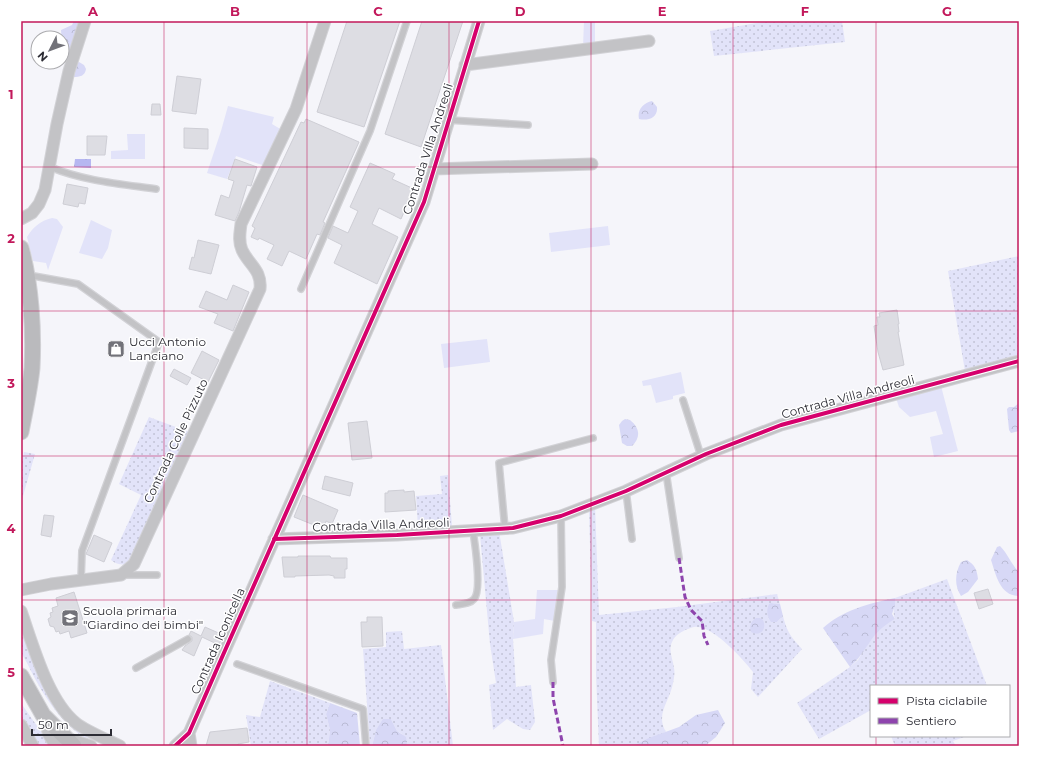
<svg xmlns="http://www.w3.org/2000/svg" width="1040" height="767" font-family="Montserrat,sans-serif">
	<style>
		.grass { fill: url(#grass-dots) }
		.forest { fill: url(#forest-crowns) }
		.garden { fill: #e2e3f9 }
		.water { fill: url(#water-ripples) }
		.building { fill: #dddde3; stroke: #ceced5 }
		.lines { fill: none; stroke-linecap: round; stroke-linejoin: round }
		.service-casing { stroke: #d2d2d6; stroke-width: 8 }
		.minor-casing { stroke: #d2d2d6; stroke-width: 13 }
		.secondary-casing { stroke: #d2d2d6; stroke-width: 17 }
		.service { stroke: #c3c3c6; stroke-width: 5.5 }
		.minor { stroke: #c3c3c6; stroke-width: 11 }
		.secondary { stroke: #bababd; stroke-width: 15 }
		.quiet { stroke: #8e44ad; stroke-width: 3; stroke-dasharray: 6 3; stroke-linecap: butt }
		.cycleway-casing { stroke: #fff; stroke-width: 6 }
		.cycleway { stroke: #d6006c; stroke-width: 4 }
		.grid { fill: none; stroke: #c2185b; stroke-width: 1; stroke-opacity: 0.55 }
		.labels { text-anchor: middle; stroke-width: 3; stroke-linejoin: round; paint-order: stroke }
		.street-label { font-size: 12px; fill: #2c2c34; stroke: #fff }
		.poi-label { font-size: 12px; fill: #2c2c34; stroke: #fff; text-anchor: start }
		.neatline { fill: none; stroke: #c2185b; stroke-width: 1.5 }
		.grid-label { font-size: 13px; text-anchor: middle; font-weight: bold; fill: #c2185b }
	</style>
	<defs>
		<pattern id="grass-dots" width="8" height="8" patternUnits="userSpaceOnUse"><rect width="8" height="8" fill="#e2e3f9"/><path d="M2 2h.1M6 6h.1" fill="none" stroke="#c2c3d6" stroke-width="1.8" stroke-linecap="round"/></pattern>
		<pattern id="forest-crowns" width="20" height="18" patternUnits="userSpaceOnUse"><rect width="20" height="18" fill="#d7d8f6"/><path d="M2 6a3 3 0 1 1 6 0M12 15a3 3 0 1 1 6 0" fill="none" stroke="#b9bad4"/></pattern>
		<pattern id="water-ripples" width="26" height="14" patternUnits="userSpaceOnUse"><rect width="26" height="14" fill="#b6b7f1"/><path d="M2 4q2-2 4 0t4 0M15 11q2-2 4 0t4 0" fill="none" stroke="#9495c4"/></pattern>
	</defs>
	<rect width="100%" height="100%" fill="#f5f5fa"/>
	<path class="grass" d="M768 21H842L845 42 714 56 710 31Z
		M1019 256V356L965 371 948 271Z
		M149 417 192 433 129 564C122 565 117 565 111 560L141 495 119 484Z
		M24 452 35 454 21 503V465Z
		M448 475 452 526 418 527 416 496 442 494 440 476Z
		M595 505 599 615 677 607 777 594 780 604 771 603V622H777L783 616C787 632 791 637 802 649L758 697 751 689 753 672C743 659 714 627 697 627 695 626 691 628 688 629 682 631 675 635 672 642 668 651 673 659 674 668 675 673 674 679 673 683 670 701 655 714 666 732L633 746H599L596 675V622L592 621 589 508Z
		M499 531 514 622 513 639 516 687 531 685 535 722 530 730 523 729 507 719 493 730 489 685 496 683 490 644 480 535Z
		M947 579 987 686H871V710L819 739 797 703 850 667 858 660 871 638 878 630 885 624 895 619C892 612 895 606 895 598Z
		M21 625 41 678 87 735 88 738 86 739C59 721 43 695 29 667 27 662 22 656 21 650 20 642 21 633 21 625Z
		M402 631 404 649 441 645 453 746H406L407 744 402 734 397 731 391 719 376 730 372 746H370L363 649 386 647V632Z
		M270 681 330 703 326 714 330 730 328 746H251L246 715 260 717Z
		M21 702 23 706 51 746H37L21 718Z
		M891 736H967L953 741 956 746H895Z"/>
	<path class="forest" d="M74 21H82L69 63 63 58 61 30 72 25Z
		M79 62 84 65 86 69C85 76 80 77 73 77L75 65Z
		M652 101 657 107C658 118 648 121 639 119 637 110 643 103 652 101Z
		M1019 403V431L1011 433 1009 430 1007 409 1009 407H1014Z
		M625 419 630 420C640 428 641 437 632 446H627L622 443 619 425 622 421Z
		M1000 546C1008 554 1011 564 1019 572V596C1000 596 996 575 991 560L997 547Z
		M967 560C975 565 977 570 978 579L968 592 961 596C954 585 955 573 961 562Z
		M895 598V605L892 614 895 619C869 633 869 650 850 667L823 628C842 611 869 603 895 598Z
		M771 603 780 604 783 616 777 622H771C767 616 766 611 769 604Z
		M756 618H760L763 620C767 629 761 637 751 632 749 626 751 621 756 618Z
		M330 703 357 713 360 746H328L330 730 326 714Z
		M718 710 725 723 716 737 705 746H633L649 738 679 727 696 715Z
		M383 719H391L397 731 406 737 407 744 406 746H372L376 730Z"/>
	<path class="garden" d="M584 21H595V47H583Z
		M228 106 274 117 272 124 282 130 265 166 236 156 227 179 207 173 221 131Z
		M127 134H145V159H111V151L128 150Z
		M52 218 57 219 63 227 48 270 46 263 33 261 27 237C33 227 40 221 52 218Z
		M91 220 112 230 108 248 102 259 79 253Z
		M608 226 610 245 551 252 549 233Z
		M487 339 490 362 444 368 441 344Z
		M681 372 685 393 673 396V399L656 403 651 385 643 386 642 381Z
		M941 386 958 451 934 457 930 437 943 434 936 411 910 417 899 407 896 398Z
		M537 590H558L555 621 544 619 543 634 513 639 514 622 535 619Z"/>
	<path class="water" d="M75 159H91V168L74 167Z"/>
	<path class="building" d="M347 21H400L364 127 317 112Z
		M422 21H463L421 147 385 134Z
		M177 76 201 79 196 114 172 111Z
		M152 104H160L161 115H151Z
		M306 119 359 142 323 222 325 223 320 235 317 234 306 259 289 251 282 266 267 259 274 245 259 238 258 240 251 237 255 228 252 226 301 122 304 123Z
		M184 128 208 129V149L184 148Z
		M87 136H107L105 155H87Z
		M235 159 257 167 251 186 247 185 239 212 235 221 215 215 221 195 229 198 234 181 228 179Z
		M370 163 395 174 392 179 414 189 401 219 379 208 372 224 398 237 377 284 334 263 342 245 328 238 333 226 348 233 358 211 350 207Z
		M67 184 88 188 85 204 79 203 78 207 63 204Z
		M198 240 219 245 211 274 189 269 192 257 194 258Z
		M233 285 249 292 233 331 214 323 218 314 199 307 206 291 227 300Z
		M897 310 899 324H898L899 332H898L904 365 883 370 878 352 874 326 878 325 877 317H880L879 313Z
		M202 351 219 360 208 382 191 373Z
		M174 369 191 378 187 385 170 376Z
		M367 421 372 458 352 460 348 423Z
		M325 476 353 483 350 496 322 489Z
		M404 490V492L414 491 416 510 385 512V493H388V491Z
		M303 495 338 510 332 524 326 521 325 525H314L294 517Z
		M44 515 54 516 51 537 41 535Z
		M94 535 112 543 104 562 86 554Z
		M298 556H330L331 558H347V569H345V578H334V576L329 575 295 576V577H284L282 557H298Z
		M988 589 993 604 979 609 974 593Z
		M74 592 87 633 71 638 69 631 60 634 59 631 56 632 54 627 50 626 48 619 51 617 50 613 53 612 52 608 58 606 56 598Z
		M367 617H382L383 646 362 647 361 622H367Z
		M205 627 223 635 219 645 202 637 194 656 182 650 185 646 192 641V637L189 635 191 631 201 636Z
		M247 728 249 742 238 744V746H206L210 732Z"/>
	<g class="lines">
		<defs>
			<path id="service" d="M448 120 528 125
				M50 167C84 181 120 184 156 189
				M28 275 78 284 159 342 82 551 81 580
				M301 289 370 131 407 21
				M683 400 701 456
				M666 472 679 558
				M626 491 632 539
				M505 529 499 463 593 438
				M122 575H157
				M456 605C462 604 470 604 474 599 482 591 475 544 473 531
				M237 664 363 709 366 746
				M136 668 188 639
				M553 682 551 660 562 587 561 516"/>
			<path id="minor" d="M465 65 649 41
				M434 169 592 164
				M21 219 32 213 39 204 45 190 57 124 69 71 85 21
				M274 539 397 535 513 528 561 516 626 491 706 454 781 425 1019 361
				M21 590 51 584 121 575 134 564 260 289C262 270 249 265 242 250 238 241 240 233 241 224L296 109 325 21
				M21 611C33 645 48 701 76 723 86 731 108 740 120 746
				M43 716 49 735 56 746
				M21 725 33 746
				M189 733 191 746
				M66 738 91 746
				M175 746 189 733 223 655 424 202 479 21"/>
			<path id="secondary" d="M21 248C31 284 34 330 32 368 30 389 25 411 21 432
				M21 676 43 715 74 746"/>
		</defs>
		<use href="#service" class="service-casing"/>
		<use href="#minor" class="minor-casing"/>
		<use href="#secondary" class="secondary-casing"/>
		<use href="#service" class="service"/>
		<use href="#minor" class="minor"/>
		<use href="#secondary" class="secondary"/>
		<path class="quiet" d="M679 558 685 597 691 610 702 621 704 636 708 645
			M553 682V698L563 746"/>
		<defs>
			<path id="cycleway" d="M274 539 397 535 513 528 561 516 626 491 706 454 781 425 1019 361
				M175 746 189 733 223 655 424 202 479 21"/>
		</defs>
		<use href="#cycleway" class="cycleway-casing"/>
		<use href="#cycleway" class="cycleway"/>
	</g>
	<path class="grid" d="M164 21V746M307 21V746M449 21V746M591 21V746M733 21V746M876 21V686M21 167H1019M21 311H1019M21 456H1019M21 600H1019M876 736V746"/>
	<defs>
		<symbol id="shop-square" viewBox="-11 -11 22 22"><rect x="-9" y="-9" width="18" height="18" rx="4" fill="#727279" stroke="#fff"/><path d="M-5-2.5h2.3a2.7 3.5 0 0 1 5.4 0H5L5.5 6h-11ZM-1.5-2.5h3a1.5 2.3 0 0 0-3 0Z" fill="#fff"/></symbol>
		<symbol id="school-square" viewBox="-11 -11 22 22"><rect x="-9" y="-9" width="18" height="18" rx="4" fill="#727279" stroke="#fff"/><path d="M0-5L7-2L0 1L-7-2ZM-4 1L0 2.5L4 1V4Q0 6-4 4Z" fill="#fff"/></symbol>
	</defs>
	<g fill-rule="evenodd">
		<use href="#shop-square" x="106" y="339" width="20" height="20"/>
		<use href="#school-square" x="60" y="608" width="20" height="20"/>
	</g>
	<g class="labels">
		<g class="street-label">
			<text transform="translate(428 149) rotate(-72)" y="4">Contrada Villa Andreoli</text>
			<text transform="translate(848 397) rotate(-15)" y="4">Contrada Villa Andreoli</text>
			<text transform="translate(176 441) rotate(-65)" y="4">Contrada Colle Pizzuto</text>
			<text transform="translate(381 525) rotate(-2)" y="4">Contrada Villa Andreoli</text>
			<text transform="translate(218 641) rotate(-66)" y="4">Contrada Iconicella</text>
		</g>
		<g class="poi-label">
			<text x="129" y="346">Ucci Antonio<tspan x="129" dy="14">Lanciano</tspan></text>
			<text x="83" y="615">Scuola primaria<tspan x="83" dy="14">"Giardino dei bimbi"</tspan></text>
		</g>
	</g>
	<rect width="1040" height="767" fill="none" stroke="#ffffff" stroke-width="44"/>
	<rect x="870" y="685" width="140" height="52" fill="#ffffff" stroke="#ababae"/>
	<rect x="878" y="698" width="20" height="6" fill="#d6006c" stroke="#ababae"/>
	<text x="906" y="705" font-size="12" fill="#2c2c34">Pista ciclabile</text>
	<rect x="878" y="718" width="20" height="6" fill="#8e44ad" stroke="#ababae"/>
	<text x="906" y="725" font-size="12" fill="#2c2c34">Sentiero</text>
	<g transform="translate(50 50) rotate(228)"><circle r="19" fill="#ffffff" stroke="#ababae"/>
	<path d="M0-3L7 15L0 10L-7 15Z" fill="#727279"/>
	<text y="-6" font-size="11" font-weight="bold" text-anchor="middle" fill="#2c2c34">N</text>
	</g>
	<path d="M32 729v6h79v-6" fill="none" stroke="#2c2c34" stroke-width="2"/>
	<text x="38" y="729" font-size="12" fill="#2c2c34" stroke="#ffffff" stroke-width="3" paint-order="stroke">50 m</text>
	<rect x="22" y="22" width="996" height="723" class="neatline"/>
	<g class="grid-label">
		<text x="93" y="16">A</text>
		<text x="235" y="16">B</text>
		<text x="378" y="16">C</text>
		<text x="520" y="16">D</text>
		<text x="662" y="16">E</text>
		<text x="805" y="16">F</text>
		<text x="947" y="16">G</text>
		<text x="11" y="99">1</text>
		<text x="11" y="243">2</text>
		<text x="11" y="388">3</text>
		<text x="11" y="533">4</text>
		<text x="11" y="677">5</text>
	</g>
</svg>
